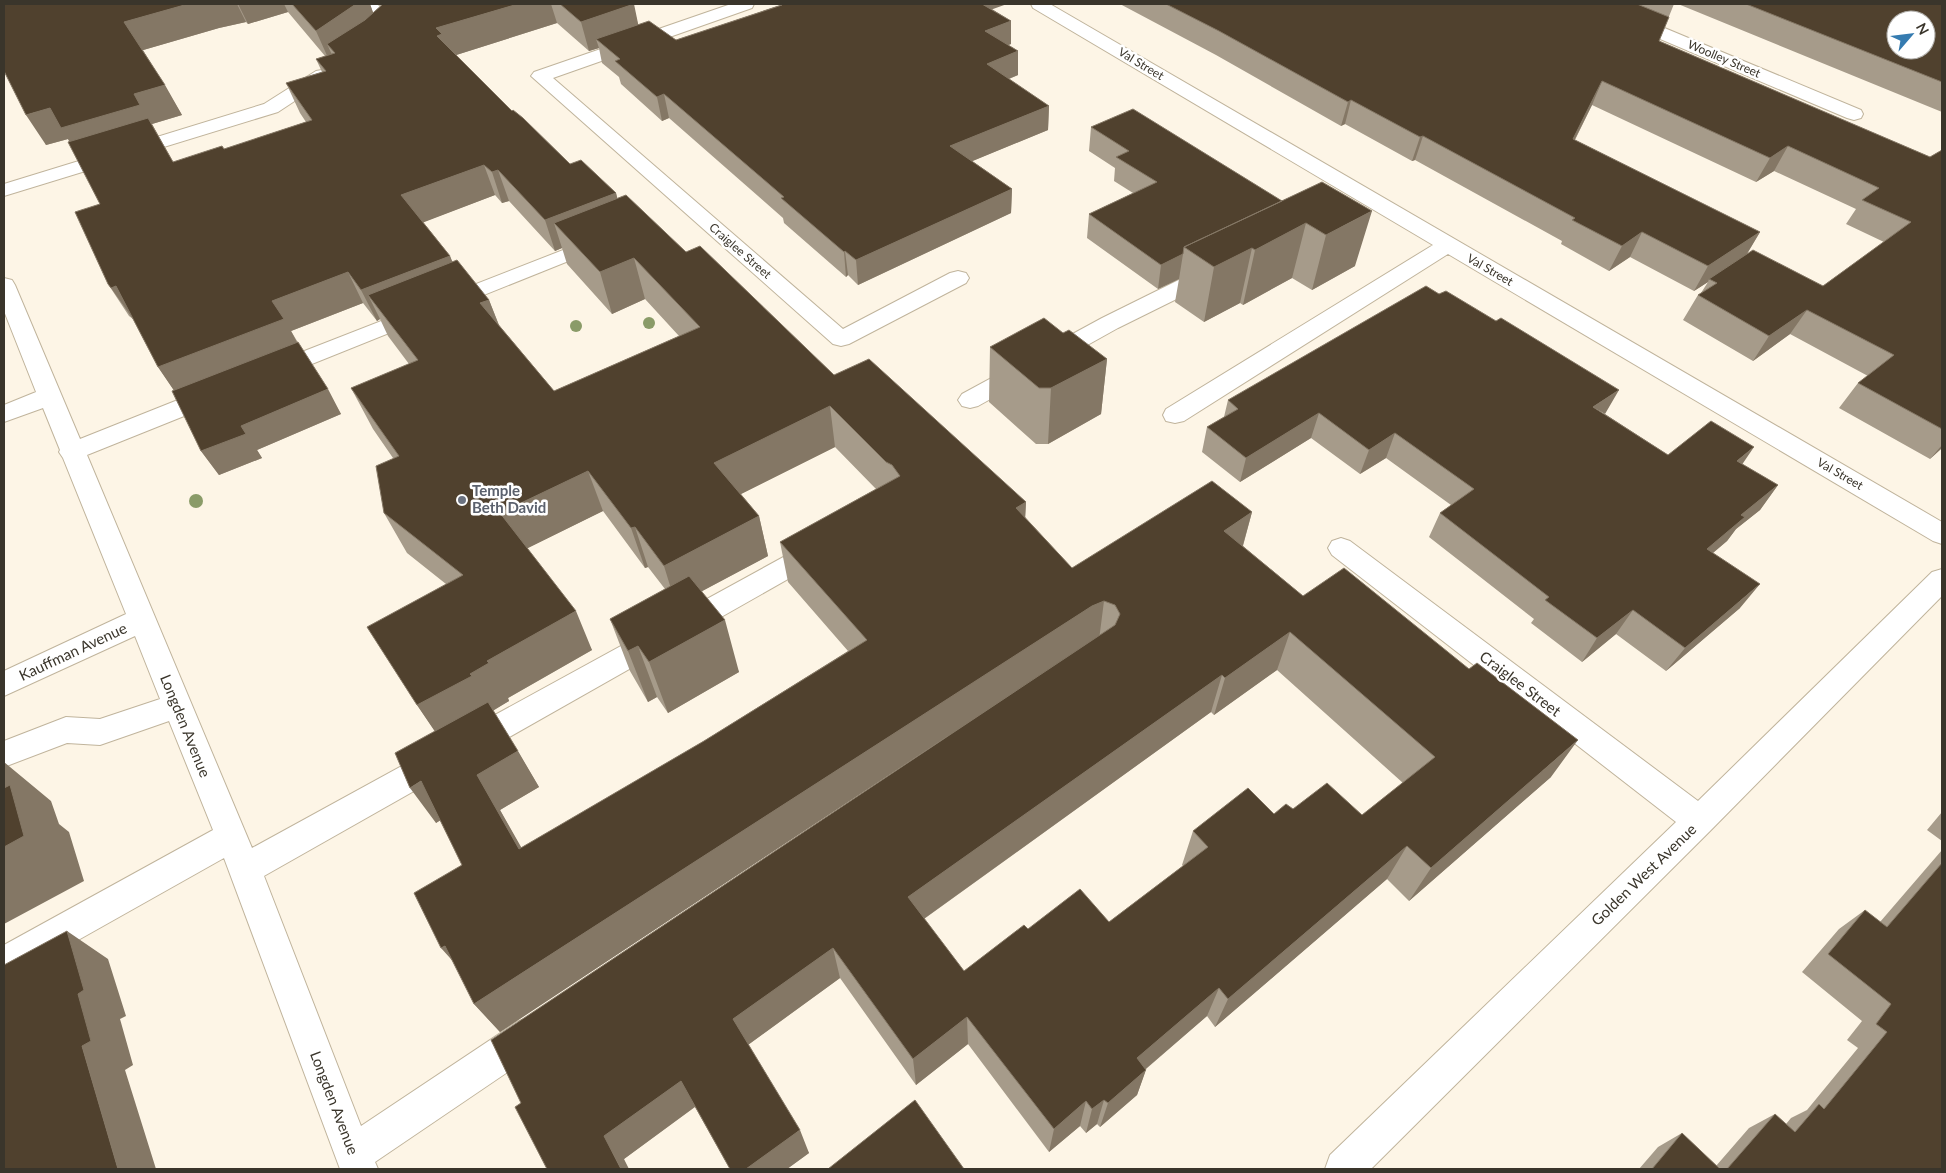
<svg xmlns="http://www.w3.org/2000/svg" width="1946" height="1173" font-family="Lato,sans-serif">
	<style>
		.lines { fill: none; stroke-linecap: round; stroke-linejoin: round }
		.minor-casing { stroke: #c0b49c; stroke-width: 2 }
		.minor { fill: #fff; fill-rule: evenodd }
		.tree { fill: #8a9b68 }
		.wall { fill: #a69b8a; fill-rule: evenodd }
		.shaded-wall { fill: #847765 }
		.building { fill: #50412e; stroke: #847765; fill-rule: evenodd }
		.worship-dot { fill: #6b7280; stroke: #fff; stroke-width: 2 }
		.labels { text-anchor: middle; stroke-width: 5; stroke-linejoin: round; paint-order: stroke }
		.far-street-label { font-size: 12px; fill: #3a352b; stroke: #fff }
		.worship-label { font-size: 15px; font-weight: bold; fill: #5b616d; stroke: #fff; text-anchor: start }
		.street-label { font-size: 15px; fill: #3a352b; stroke: #fff }
	</style>
	<rect width="100%" height="100%" fill="#fdf5e6"/>
	<g class="lines">
		<defs>
			<path id="minor" d="M360 4H377L399 26C393 35 383 42 372 40L369 36 381 26Z
				M731 4H754L752 8 553 78 843 329 950 273 958 271 966 273 969 278 966 283 849 344 841 346 833 344 531 76 534 72Z
				M1031 4H1050L1942 522V544L1933 541 1448 254 1184 421 1175 423 1166 421 1163 415 1166 409 1433 245 1033 8Z
				M1585 4H1607L1861 110 1863 114 1861 118 1854 120 1847 118 1587 8Z
				M322 70 328 71 331 75 328 79 278 112 4 196V184L264 104 316 71Z
				M599 236 606 238 610 242 606 246 282 376 274 379 266 376 262 371 266 366Z
				M1211 266 1219 268 1222 273 1219 278 1118 328 978 406 970 408 962 406 958 400 962 394 1102 318 1203 268Z
				M4 278 12 280 15 285 80 439 208 388 216 386 224 388 228 394 224 400 87 455 252 848 809 543 818 540 827 543 831 550 827 557 264 876 361 1126 517 1022 530 1017 543 1022 548 1035 543 1048 375 1162 378 1169H340L224 858 16 975 4 980V945L213 830 169 721 100 745 67 743 4 767V741L66 717 100 719 160 699 135 636 4 696V671L126 614 63 458 59 452 60 450 43 408 4 422V405L36 392 4 311Z
				M1341 538 1350 541 1698 801 1932 572 1942 569V596L1710 831 1371 1169H1325L1330 1155 1676 822 1332 555 1328 548 1332 541Z"/>
		</defs>
		<use href="#minor" class="minor-casing"/>
		<use href="#minor" class="minor"/>
	</g>
	<g class="tree">
		<circle cx="649" cy="323" r="6"/>
		<circle cx="576" cy="326" r="6"/>
		<circle cx="196" cy="501" r="7"/>
	</g>
	<path class="wall" d="M4 4H370L373 13 381 6 379 4H633L638 25 676 40 780 5V4L992 9 1011 21V44L1008 45 1018 51V75L1009 79 1049 106 1048 130 972 161 1012 189 1011 213 858 285 848 275 846 277 784 223 783 218 669 118 662 121 621 84 619 77 602 63 599 48 589 51 557 23 456 55 512 111 570 164 616 193 617 198 686 252 834 375 1026 502 1025 517 1072 568 1252 512 1243 546 1303 596 1551 777 1409 901 1387 879 1215 1027 1207 1016 1146 1069 1137 1095 1100 1127 1097 1124 1086 1133 1080 1126 1049 1152 968 1044 916 1085 840 978 748 1045 809 1153 787 1169H730L695 1107 624 1159 521 1103 949 735 500 1032 474 1004 462 865 440 820 436 823 435 731 417 705 446 584 407 553 384 513 393 458 373 429 351 388 409 364 388 336 380 319 377 321 363 303 291 331 341 414 257 450 262 458 219 475 201 451 174 390 158 367 133 319 129 316 108 284 100 204 68 139 46 145ZM288 12 325 56 316 59 322 72 286 83 300 113 306 122 224 149 173 162 152 124 182 115 143 50 219 28 246 22 248 24ZM495 195 502 203 509 201 555 251 562 248 567 264 612 314 645 299 679 336 554 391 499 325 489 300 452 262 450 256 423 222ZM835 447 876 489 780 542 788 582 848 651 704 741 521 848 500 810 539 787 493 710 509 701 508 698 592 650 527 548 603 511 645 568 648 567 665 589 610 619 630 671 648 702 657 697 668 713 739 672 702 591 768 556 759 516 741 494ZM1277 670 1403 783 1362 815 1293 809 1274 814 1193 831 1182 865 1183 866 1109 922 1028 929 964 971 924 919 1211 712 1214 715Z
		M1120 4H1674L1659 41 1930 157 1942 150V448L1930 459 1839 408 1858 383 1868 376 1790 334 1753 361 1683 320 1698 295 1701 293 1708 282 1694 291 1630 257 1609 271 1561 244 1562 241 1415 160 1412 161 1345 124 1341 126 1216 55ZM1592 105 1756 182 1774 171 1856 209 1846 224 1884 242 1823 286 1747 254 1760 232 1575 140Z
		M1678 4H1942V112Z
		M1091 127 1282 201 1322 182 1355 266 1312 290 1292 278 1243 305 1240 303 1204 322 1175 302 1179 279 1158 289 1087 238 1089 214 1133 193 1114 181 1115 168 1089 151Z
		M1063 333 1107 359 1101 414 1048 444H1036L989 402 990 347Z
		M1228 400 1605 414 1668 455 1742 464 1778 485 1760 510 1736 529 1727 541 1713 553 1740 608 1666 671 1616 634 1582 662 1531 623 1534 619 1429 537 1440 513 1451 505 1386 458 1360 474 1311 438 1240 482 1202 452 1207 427 1224 417Z
		M1942 812V841L1927 830Z
		M1942 850V1169H1639L1658 1147 1682 1133 1716 1166 1749 1128 1775 1114 1786 1124 1791 1118 1807 1110 1858 1048 1847 1040 1862 1021 1802 972 1839 929 1865 910 1880 922Z"/>
	<path class="shaded-wall" d="M188 4H237L246 22 219 28 140 51 124 22Z
		M238 4H284L288 12 248 24Z
		M356 4H370L378 26 335 53 327 44 333 57 329 60 316 31Z
		M518 4H551L557 23 450 57 437 36 436 28Z
		M634 4 640 33 596 39 599 48 589 51 581 22Z
		M968 4H1007L968 18Z
		M1011 21V44L985 54V31Z
		M1018 51V75L986 88 987 64Z
		M1602 81 1592 105 1563 163 1573 139Z
		M165 85 182 115 152 124 80 158 68 139 46 145 26 115 50 108 134 94Z
		M664 94 669 118 662 121 657 97Z
		M1351 100 1345 124 1341 126 1348 102Z
		M1049 106 1048 130 951 170 950 146Z
		M1423 136 1415 160 1412 161 1420 137Z
		M1788 146 1774 171 1756 182 1770 158Z
		M484 165 495 195 414 226 401 195Z
		M498 170 509 201 502 203 492 172Z
		M1012 189 1011 213 858 285 856 260Z
		M616 193 624 224 554 223 562 248 555 251 545 220Z
		M1372 211 1355 266 1312 290 1326 235Z
		M1306 223 1292 278 1243 305 1255 250Z
		M1642 232 1630 257 1609 271 1622 246Z
		M1760 232 1745 257 1709 279 1708 282 1694 291 1708 266Z
		M1252 248 1240 303 1204 322 1214 267Z
		M845 251 848 275 846 277 844 252Z
		M1183 254 1179 279 1158 289 1161 265Z
		M450 256 463 287 368 295 380 319 377 321 361 290Z
		M634 258 645 299 612 314 600 272Z
		M348 272 363 303 291 331 301 350 179 398 158 367 272 301Z
		M116 286 133 319 111 288Z
		M489 300 505 341 480 303Z
		M1807 310 1790 334 1753 361 1769 336Z
		M1107 359 1101 414 1048 444 1051 388Z
		M328 389 341 414 257 450 262 458 219 475 201 451 241 426Z
		M1619 390 1605 414 1593 407Z
		M830 406 835 447 723 503 714 463Z
		M1319 413 1311 438 1240 482 1246 458Z
		M1395 433 1386 458 1360 474 1369 450Z
		M1942 445V448L1930 459Z
		M1754 447 1737 472V461Z
		M588 471 603 511 518 553 500 513Z
		M1778 485 1760 510 1736 529 1727 541 1689 573 1707 549 1741 515Z
		M1026 502 1024 542 1016 508Z
		M1252 512 1241 552 1224 531Z
		M759 516 768 556 676 605 664 566Z
		M635 527 648 567 645 568 631 528Z
		M1760 584 1740 608 1666 671 1685 648Z
		M1104 601 1099 640 1087 644 500 1032 474 1004 1092 606Z
		M1633 610 1616 634 1582 662 1597 638Z
		M576 611 592 650 508 698 509 701 442 742 417 705 470 674 487 661Z
		M725 620 739 672 668 713 649 662Z
		M1290 632 1277 670 1214 715 1225 678Z
		M638 646 657 697 648 702 628 651Z
		M1222 675 1211 712 911 928 908 897Z
		M1578 740 1551 777 1409 901 1431 868Z
		M518 751 539 787 500 810 541 882 519 849 477 775Z
		M4 762 51 801 59 824 69 832 84 881 4 924Z
		M421 781 446 817 436 823 410 788Z
		M1407 846 1387 879 1215 1027 1228 999Z
		M67 931 108 959 126 1016 120 1019 133 1065 125 1070 156 1169H118L82 1046 78 994Z
		M445 946 468 978 441 948Z
		M833 948 840 978 745 1047 733 1019Z
		M1219 988 1207 1016 1128 1084 1137 1058Z
		M967 1017 968 1044 916 1085 913 1059Z
		M1146 1070 1137 1095 1100 1127 1108 1103Z
		M681 1081 696 1106 624 1159 629 1169H621L604 1136Z
		M1104 1100 1097 1124 1086 1133 1092 1109Z
		M1086 1101 1080 1126 1049 1152 1054 1129Z
		M800 1130 809 1153 787 1169H746Z"/>
	<path class="building" d="M4 4H188L124 22 165 85 134 94 140 105 61 128 50 108 26 115 4 71Z
		M292 4H356L316 31Z
		M383 4H518L436 28 442 34 437 36 512 111 513 110 523 118 570 164 581 160 616 193 545 220 498 170 492 172 484 165 401 195 450 256 361 290 348 272 272 301 284 319 158 367 116 286 111 288 108 284 75 212 100 204 68 142 148 118 173 162 222 146 224 149 312 120 286 83 326 71 316 59 335 53 327 44 365 20Z
		M560 4H634L581 22Z
		M780 4H982L1011 21 985 31 1018 51 987 64 1049 106 950 146 1012 189 856 260 845 251 844 252 781 198 784 197 664 94 657 97 615 61 620 59 596 39 649 21 676 40 782 5Z
		M1166 4H1637L1669 17 1659 41 1930 157 1942 150V429L1858 383 1894 355 1807 310 1769 336 1698 295 1717 283 1709 279 1753 250 1823 286 1911 222 1862 200 1879 188 1788 146 1770 158 1602 81 1573 139 1760 232 1708 266 1642 232 1622 246 1572 220 1575 218 1423 136 1420 137 1351 100 1348 102 1219 31Z
		M1746 4H1942V82ZM1896 20H1926V50H1896Z
		M1133 109 1282 201 1184 247 1183 254 1161 265 1089 214 1157 182 1116 157 1129 151 1091 127Z
		M1322 182 1372 211 1326 235 1306 223 1255 250 1252 248 1214 267 1184 247Z
		M626 195 686 252 700 246 834 375 869 359 1026 502 1016 508 1072 568 1212 481 1252 512 1224 531 1303 596 1344 568 1469 669 1477 663 1578 740 1431 868 1407 846 1228 999 1219 988 1137 1058 1146 1070 1108 1103 1104 1100 1092 1109 1086 1101 1054 1129 967 1017 913 1059 833 948 733 1019 800 1130 746 1169H730L681 1081 604 1136 621 1169H547L515 1107 521 1103 491 1040 1115 625 1120 614 1115 605 1104 601 1092 606 474 1004 445 946 441 948 414 893 462 865 421 781 410 788 395 753 488 702 518 751 477 775 519 849 704 741 867 640 780 542 900 476 892 465 886 462 830 406 714 463 759 516 664 566 635 527 631 528 588 471 500 513 576 611 487 661 489 663 470 674 472 676 417 705 367 627 463 575 384 513 376 466 399 456 351 388 418 360 368 295 457 260 489 300 480 303 554 391 700 327 634 258 600 272 554 223ZM1290 632 1435 757 1362 815 1327 783 1293 809 1286 804 1274 814 1248 788 1193 831 1208 847 1109 922 1080 889 1028 929 1024 925 964 971 908 897 1222 675 1225 678Z
		M1426 286 1439 294 1446 291 1496 321 1501 318 1619 390 1593 407 1668 455 1711 421 1754 447 1737 461 1778 485 1741 515 1745 517 1707 549 1760 584 1685 648 1633 610 1597 638 1545 600 1549 597 1440 513 1474 489 1395 433 1369 450 1319 413 1246 458 1207 427 1238 409 1228 400Z
		M1044 318 1063 333 1069 330 1107 359 1051 388H1039L990 347Z
		M298 342 328 389 241 426 246 434 201 451 172 391Z
		M689 576 725 620 649 662 638 646 628 651 610 619Z
		M10 785 24 836 4 847V788Z
		M1942 863V1169H1727L1775 1114 1795 1132 1819 1104 1824 1109 1887 1032 1876 1024 1891 1004 1828 954 1865 910 1887 927Z
		M67 931 84 990 78 994 91 1041 82 1046 118 1169H4V965Z
		M915 1100 964 1169H828Z
		M1682 1133 1720 1169H1652Z"/>
	<circle class="worship-dot" cx="462" cy="500" r="5"/>
	<g class="labels">
		<g class="far-street-label">
			<text transform="translate(1724 59) rotate(23)" y="4">Woolley Street</text>
			<text transform="translate(1141 64) rotate(31)" y="4">Val Street</text>
			<text transform="translate(740 251) rotate(41)" y="4">Craiglee Street</text>
			<text transform="translate(1490 270) rotate(30)" y="4">Val Street</text>
			<text transform="translate(1840 474) rotate(30)" y="4">Val Street</text>
		</g>
		<g class="worship-label">
			<text x="472" y="496">Temple<tspan x="472" dy="17">Beth David</tspan></text>
		</g>
		<g class="street-label">
			<text transform="translate(73 652) rotate(-25)" y="5">Kauffman Avenue</text>
			<text transform="translate(1520 684) rotate(37)" y="5">Craiglee Street</text>
			<text transform="translate(185 726) rotate(68)" y="5">Longden Avenue</text>
			<text transform="translate(1644 875) rotate(-44)" y="5">Golden West Avenue</text>
			<text transform="translate(334 1103) rotate(69)" y="5">Longden Avenue</text>
		</g>
	</g>
	<rect width="1946" height="1173" fill="none" stroke="#3a352b" stroke-width="10"/>
	<g transform="translate(1911 35) rotate(62)"><circle r="24" fill="#ffffff" stroke="#b0aeaa"/>
	<path d="M0-4L9 19L0 12L-9 19Z" fill="#357bb0"/>
	<text y="-8" font-size="14" font-weight="bold" text-anchor="middle" fill="#3a352b">N</text>
	</g>
</svg>
